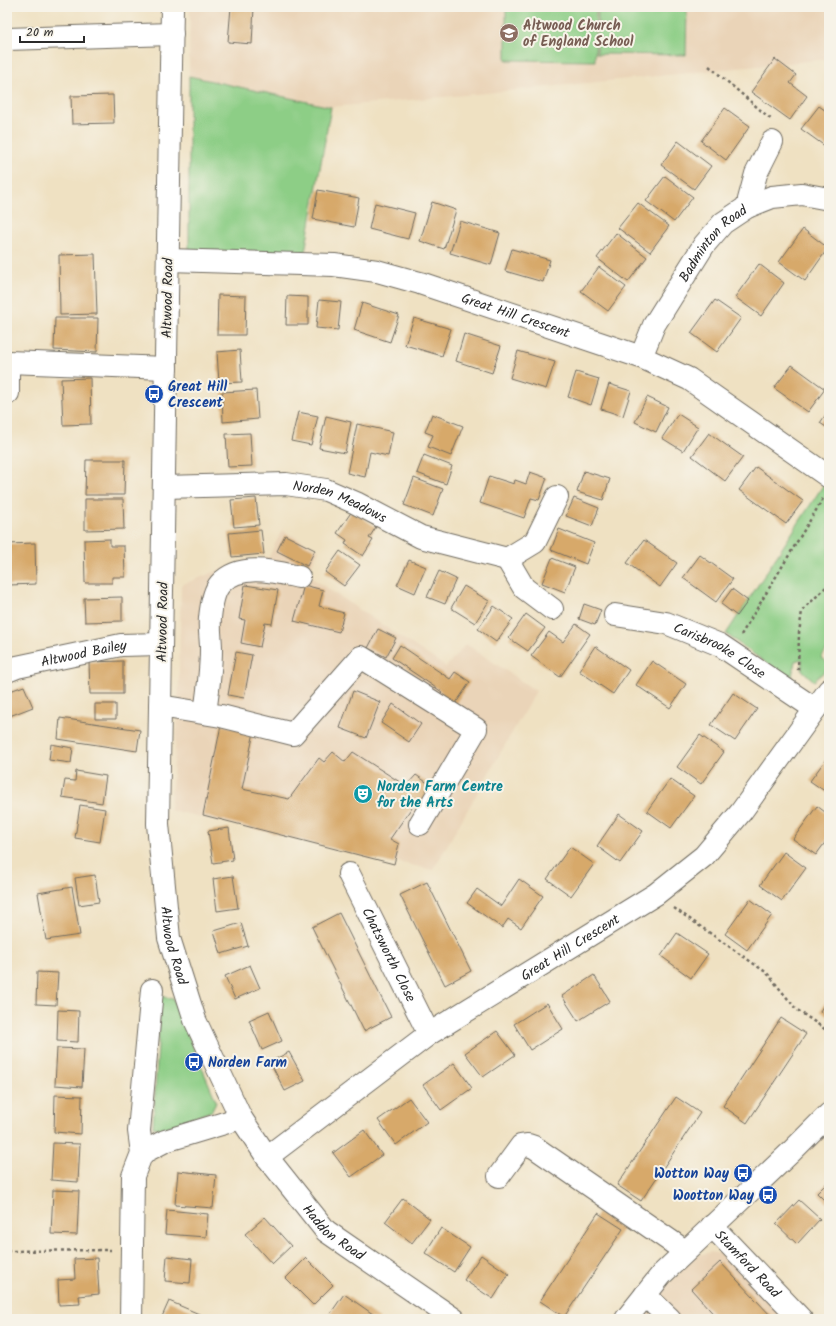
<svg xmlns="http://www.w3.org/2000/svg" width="836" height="1326" font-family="Kalam,sans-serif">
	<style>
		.built { fill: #ead4b8 }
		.green { fill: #8dce86; stroke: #5c7c58 }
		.building { fill: #d7a96a }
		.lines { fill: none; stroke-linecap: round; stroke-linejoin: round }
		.minor-casing { stroke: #706b60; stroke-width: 24 }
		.path { stroke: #706b60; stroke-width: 2.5; stroke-dasharray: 3 3; stroke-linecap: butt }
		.minor { stroke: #fff; stroke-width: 22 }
		.labels { text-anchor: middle; stroke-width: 4; stroke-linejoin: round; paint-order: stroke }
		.education-label { font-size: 14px; font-weight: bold; fill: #785e54; stroke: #f7f3e8; text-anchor: start }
		.street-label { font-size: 14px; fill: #2b2b2b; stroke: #f7f3e8 }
		.transit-label { font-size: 14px; font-weight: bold; fill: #164399; stroke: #f7f3e8; text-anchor: start }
		.culture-label { font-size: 14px; font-weight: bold; fill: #0d838f; stroke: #f7f3e8; text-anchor: start }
	</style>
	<rect width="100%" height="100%" fill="#f7f3e8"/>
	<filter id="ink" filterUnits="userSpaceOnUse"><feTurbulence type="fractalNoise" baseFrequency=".025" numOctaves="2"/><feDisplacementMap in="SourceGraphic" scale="8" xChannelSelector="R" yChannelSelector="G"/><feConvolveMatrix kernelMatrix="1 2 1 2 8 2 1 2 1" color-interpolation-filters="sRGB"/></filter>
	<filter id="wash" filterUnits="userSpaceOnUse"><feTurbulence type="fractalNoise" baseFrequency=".012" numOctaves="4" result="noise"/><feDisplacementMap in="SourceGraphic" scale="16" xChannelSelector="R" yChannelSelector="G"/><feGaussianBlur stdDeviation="0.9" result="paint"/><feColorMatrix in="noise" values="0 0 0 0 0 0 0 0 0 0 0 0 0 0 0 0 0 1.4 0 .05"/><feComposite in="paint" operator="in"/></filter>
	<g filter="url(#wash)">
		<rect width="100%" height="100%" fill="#efe1c2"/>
		<path class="built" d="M190 7H829V59L476 94 331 107 189 76Z
			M282 530 319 550 307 575 446 667 466 644 536 691 433 870 170 810 178 713 181 585 238 563 269 557Z
			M710 1252 726 1255 789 1319H639L650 1302 696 1256Z"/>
		<path class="green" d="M506 7H596L595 61 506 60Z
			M598 7H687L686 55 597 54Z
			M189 76 331 107 305 252 189 251Z
			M824 484 829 488V646L821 658 829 664V667L814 681 802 670V659L795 661 791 681 726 634Z
			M161 996 173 999 216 1101 212 1111 161 1129 153 1127Z"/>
		<g id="blocks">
			<path class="building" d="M231 7H254L252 44 228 42Z
				M775 59 796 75 790 83 807 96 790 120 751 92Z
				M113 95 114 123 72 124 71 96Z
				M819 106 829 113V149L801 129Z
				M725 108 750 126 726 160 701 141Z
				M678 141 711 166 694 189 661 165Z
				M665 176 693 197 674 222 646 201Z
				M318 190 359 198 354 227 313 219Z
				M432 202 456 210 444 249 420 241Z
				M375 203 415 213 408 239 369 229Z
				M638 203 669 226 650 252 618 228Z
				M460 221 500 233 491 265 450 253Z
				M803 229 828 248 805 281 779 262Z
				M616 233 647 257 628 282 597 258Z
				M512 249 550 260 543 282 505 271Z
				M95 254 97 314 60 315 59 255Z
				M759 264 784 283 761 316 735 297Z
				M599 267 626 287 608 311 581 291Z
				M218 295 246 296 245 335H217Z
				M287 296 308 297V325H286Z
				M319 300 341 302 338 330 316 328Z
				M715 300 741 318 717 352 691 333Z
				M362 303 399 315 390 342 354 330Z
				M55 318H98L97 352 54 350Z
				M414 318 451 329 442 356 405 345Z
				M464 334 501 346 492 373 456 361Z
				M240 350 242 382 219 383 217 352Z
				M518 351 555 362 546 389 510 378Z
				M792 365 825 389 808 412 774 388Z
				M576 372 599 379 591 405 568 397Z
				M90 378 91 424 63 425 61 379Z
				M609 384 631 391 623 416 601 409Z
				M256 390 258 419 223 422 222 392Z
				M647 397 668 407 656 432 635 422Z
				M829 410V429L820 423Z
				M298 412 318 416 311 445 291 441Z
				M432 414 463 426 451 456 428 447 433 435 425 432Z
				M678 414 698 427 683 451 662 438Z
				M326 416 351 422 345 453 319 448Z
				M357 424 393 432 388 456 370 452 365 477 347 473Z
				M250 433 252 466 228 467 226 434Z
				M709 433 743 457 725 481 692 456Z
				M424 455 452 466 446 484 417 473Z
				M86 460H125L124 495H85Z
				M756 467 803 501 786 524 739 490Z
				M584 471 610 479 603 500 577 492Z
				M530 472 547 478 539 500 531 498 524 518 480 503 489 476 514 484 515 480 526 484Z
				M414 478 443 489 433 516 404 505Z
				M256 498 259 525 234 527 231 500Z
				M574 498 599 508 592 526 566 516Z
				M85 499H123L124 529 85 530Z
				M352 511 376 527 369 538 373 540 363 556 345 544 347 540 337 533Z
				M559 529 594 543 586 564 551 550Z
				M261 530 264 554 232 557 229 533Z
				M285 535 315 550 307 566 277 551Z
				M110 539V546H124L125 577H112V583H85L84 540Z
				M644 540 677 563 660 587 627 563Z
				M35 543 36 584 9 585 7 544Z
				M340 551 360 565 344 586 325 572Z
				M700 555 733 579 716 602 683 578Z
				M552 558 575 567 565 592 542 583Z
				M409 560 426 567 415 593 397 585Z
				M439 571 456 579 445 604 427 597Z
				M245 585 278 590 272 624 265 623 260 647 241 643 245 620 239 619Z
				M304 585 323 590 319 606 344 613 339 632 294 621Z
				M464 586 489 601 475 623 451 608Z
				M732 589 748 601 737 616 721 604Z
				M122 597V621L85 622 84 598Z
				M584 604 601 610 595 625 579 619Z
				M494 606 513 619 496 642 478 629Z
				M526 614 545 628 528 651 509 638Z
				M576 624 590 634 560 677 531 656 549 632 563 642Z
				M378 629 396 638 386 657 368 648Z
				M400 645 450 679 455 672 470 682 454 706 438 696 442 692 392 658Z
				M595 646 629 670 613 694 579 671Z
				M236 652 252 655 244 698 228 695Z
				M123 661V694H90L89 662Z
				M652 661 686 684 670 708 636 685Z
				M24 686 33 707 7 717V692Z
				M353 691 380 702 366 738 340 728Z
				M733 693 757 709 735 741 711 725Z
				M95 704H116V719H95Z
				M393 704 421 724 409 742 381 723Z
				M60 718 140 730 137 751 58 739Z
				M221 725 254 732 242 789 289 799 319 758 324 762 333 752 345 762 353 752 406 786 416 775 435 788 429 806 417 800 390 839 399 844 394 864 203 815Z
				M700 735 724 752 701 784 677 767Z
				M51 744 73 748 71 763 49 760Z
				M829 755V794L810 781Z
				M76 771 106 776 102 803 62 797 65 780 75 781Z
				M670 779 694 796 671 828 647 811Z
				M80 805 105 809 100 842 75 838Z
				M817 806 829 815V837L816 855 793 839Z
				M619 814 643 831 620 863 597 846Z
				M229 828 233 860 213 863 208 831Z
				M570 847 594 864 571 896 547 879Z
				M784 852 806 868 782 901 760 885Z
				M95 875 99 902 79 905 75 878Z
				M233 876 238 908 217 911 213 879Z
				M519 879 543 896 521 928 508 919 502 928 467 903 477 889 501 906Z
				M427 882 471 971 445 985 400 895Z
				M72 887 80 935 46 940 38 893Z
				M750 899 772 915 747 950 725 934Z
				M339 913 391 1017 364 1031 312 927Z
				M241 923 248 946 221 954 214 931Z
				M677 933 708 954 691 978 661 956Z
				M250 965 260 988 235 999 225 976Z
				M37 972 58 973 56 1005 36 1004Z
				M594 975 610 1001 578 1021 562 996Z
				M829 997V1016L820 1011Z
				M547 1003 563 1029 530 1050 514 1024Z
				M58 1010 79 1011 78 1042 57 1041Z
				M269 1011 282 1041 262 1050 249 1020Z
				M781 1018 806 1034 747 1123 723 1106Z
				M497 1031 515 1055 483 1077 465 1053Z
				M57 1048 84 1049 82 1087 55 1085Z
				M289 1052 305 1081 285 1091 270 1062Z
				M454 1063 472 1088 441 1110 423 1085Z
				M55 1095 82 1096 81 1134 54 1132Z
				M676 1097 700 1113 641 1201 617 1185Z
				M409 1098 427 1122 396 1145 378 1120Z
				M364 1130 382 1155 351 1177 333 1153Z
				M53 1143 80 1144 78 1182 51 1180Z
				M178 1171 216 1175 213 1208 175 1205Z
				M829 1181V1205L817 1193Z
				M53 1190 79 1191 77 1235 51 1234Z
				M403 1198 430 1219 412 1243 385 1222Z
				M799 1200 820 1219 797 1244 776 1224Z
				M167 1210 208 1214 206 1237 165 1234Z
				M598 1213 623 1229 564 1317 540 1301Z
				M265 1217 291 1246 272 1264 245 1234Z
				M441 1228 470 1247 454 1272 425 1253Z
				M481 1255 509 1274 493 1299 464 1280Z
				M167 1256 192 1259 190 1283 165 1281Z
				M97 1258 99 1294 79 1296 80 1304 59 1305 58 1280 75 1279 74 1259Z
				M306 1258 333 1285 313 1305 286 1278Z
				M720 1262 772 1317 770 1319H718L691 1289Z
				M344 1294 380 1319H331L328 1317Z
				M169 1301 206 1317 205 1319H161Z"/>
		</g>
	</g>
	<g filter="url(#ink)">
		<use href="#blocks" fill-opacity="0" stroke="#706b60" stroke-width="1"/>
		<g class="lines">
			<defs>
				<g id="minor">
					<path id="s1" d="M172 7 158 824 169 938 195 1020 241 1118 267 1157 326 1231 454 1319"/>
					<path d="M7 39 172 34"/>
					<path d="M747 207 756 174 772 142"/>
					<path id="s2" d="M168 260 334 265 377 271 420 283 641 357 689 379 829 477"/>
					<path id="s3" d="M641 357 654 325 704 245 723 223 747 207 772 197 802 194 829 199"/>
					<path d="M8 393V362L166 368"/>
					<path id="s4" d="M164 487 286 484 326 490 356 503 421 537 507 559"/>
					<path d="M507 559 535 542 557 497"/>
					<path d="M507 559 524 588 552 609"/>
					<path id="s5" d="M615 615 666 623 720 645 815 709"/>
					<path id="s6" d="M7 671 17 667 121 645 161 644"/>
					<path d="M160 706 221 716 293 734 361 657 476 729 420 824"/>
					<path d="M205 713C208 692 211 671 211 649 211 639 209 629 210 618 211 608 213 592 220 584 240 562 276 572 299 577"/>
					<path id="s7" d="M349 874 429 1034"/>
					<path d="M142 1153 165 1141 241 1118"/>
					<path id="s8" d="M267 1157 429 1034 656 894 704 856 741 812 829 690"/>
					<path d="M499 1176 521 1146 528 1145 534 1147 685 1251"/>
					<path id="s9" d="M712 1226 801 1319"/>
					<path d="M645 1295 670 1319"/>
					<path d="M131 1319 133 1176 142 1153 139 1131 152 990"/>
					<path d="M626 1319 662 1274 792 1151 829 1114"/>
				</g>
			</defs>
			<use href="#minor" class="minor-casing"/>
			<path class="path" d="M709 66 772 120
				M741 635 824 497
				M798 670 799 633 802 611 829 584
				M674 908 767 973 796 1009 829 1032
				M7 1251 111 1250"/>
			<use href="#minor" class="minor"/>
		</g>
	</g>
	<defs>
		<symbol id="school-disc" viewBox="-11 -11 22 22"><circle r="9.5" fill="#8d6e63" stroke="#f7f3e8"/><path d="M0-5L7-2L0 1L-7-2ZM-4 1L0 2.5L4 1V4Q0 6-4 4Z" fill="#fff"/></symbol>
		<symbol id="bus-disc" viewBox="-11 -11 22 22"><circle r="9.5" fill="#1a4fb4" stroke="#f7f3e8"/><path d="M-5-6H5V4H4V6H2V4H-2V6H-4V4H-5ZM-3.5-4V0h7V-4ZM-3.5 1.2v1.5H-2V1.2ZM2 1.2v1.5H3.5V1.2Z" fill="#fff"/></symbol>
		<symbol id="theatre-disc" viewBox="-11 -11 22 22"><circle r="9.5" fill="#0f9aa8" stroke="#f7f3e8"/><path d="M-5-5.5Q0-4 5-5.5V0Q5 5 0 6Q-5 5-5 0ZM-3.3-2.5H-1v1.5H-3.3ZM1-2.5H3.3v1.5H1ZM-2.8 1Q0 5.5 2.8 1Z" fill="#fff"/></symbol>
	</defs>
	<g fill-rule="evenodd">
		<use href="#school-disc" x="498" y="22" width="22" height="22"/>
		<use href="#bus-disc" x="143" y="383" width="22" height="22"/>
		<use href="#theatre-disc" x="352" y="783" width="22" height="22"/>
		<use href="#bus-disc" x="183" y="1051" width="22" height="22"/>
		<use href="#bus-disc" x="732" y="1162" width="22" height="22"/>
		<use href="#bus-disc" x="757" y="1184" width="22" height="22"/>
	</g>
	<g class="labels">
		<g class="education-label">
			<text x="523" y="30">Altwood Church<tspan x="523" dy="16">of England School</tspan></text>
		</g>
		<g class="street-label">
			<text dy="5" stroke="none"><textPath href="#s3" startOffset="136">Badminton Road</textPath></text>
			<text transform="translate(167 298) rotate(-89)" y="5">Altwood Road</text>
			<text dy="5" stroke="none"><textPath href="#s2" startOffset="355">Great Hill Crescent</textPath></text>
			<text dy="5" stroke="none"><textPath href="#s4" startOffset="179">Norden Meadows</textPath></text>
			<text transform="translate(162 622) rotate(-89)" y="5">Altwood Road</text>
			<text dy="5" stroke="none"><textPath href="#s5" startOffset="112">Carisbrooke Close</textPath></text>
			<text dy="5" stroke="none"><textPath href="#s6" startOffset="79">Altwood Bailey</textPath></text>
			<text dy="5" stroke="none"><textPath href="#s1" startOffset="940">Altwood Road</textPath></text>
			<text dy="5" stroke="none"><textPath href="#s8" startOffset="369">Great Hill Crescent</textPath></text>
			<text dy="5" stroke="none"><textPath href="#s7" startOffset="90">Chatsworth Close</textPath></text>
			<text dy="5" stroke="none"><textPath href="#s1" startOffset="1274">Haddon Road</textPath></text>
			<text dy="5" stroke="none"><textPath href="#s9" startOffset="52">Stamford Road</textPath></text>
		</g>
		<g class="transit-label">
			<text x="168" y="391">Great Hill<tspan x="168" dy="16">Crescent</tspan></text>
			<text x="208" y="1067">Norden Farm</text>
			<text x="729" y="1178" text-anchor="end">Wotton Way</text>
			<text x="754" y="1200" text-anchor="end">Wootton Way</text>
		</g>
		<g class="culture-label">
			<text x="377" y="791">Norden Farm Centre<tspan x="377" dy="16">for the Arts</tspan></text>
		</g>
	</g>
	<rect width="836" height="1326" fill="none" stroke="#f7f3e8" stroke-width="24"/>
	<path d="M20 36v6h64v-6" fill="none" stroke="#2b2b2b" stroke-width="2"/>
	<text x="26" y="36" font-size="12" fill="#2b2b2b" stroke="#f7f3e8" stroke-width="3" paint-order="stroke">20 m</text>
</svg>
